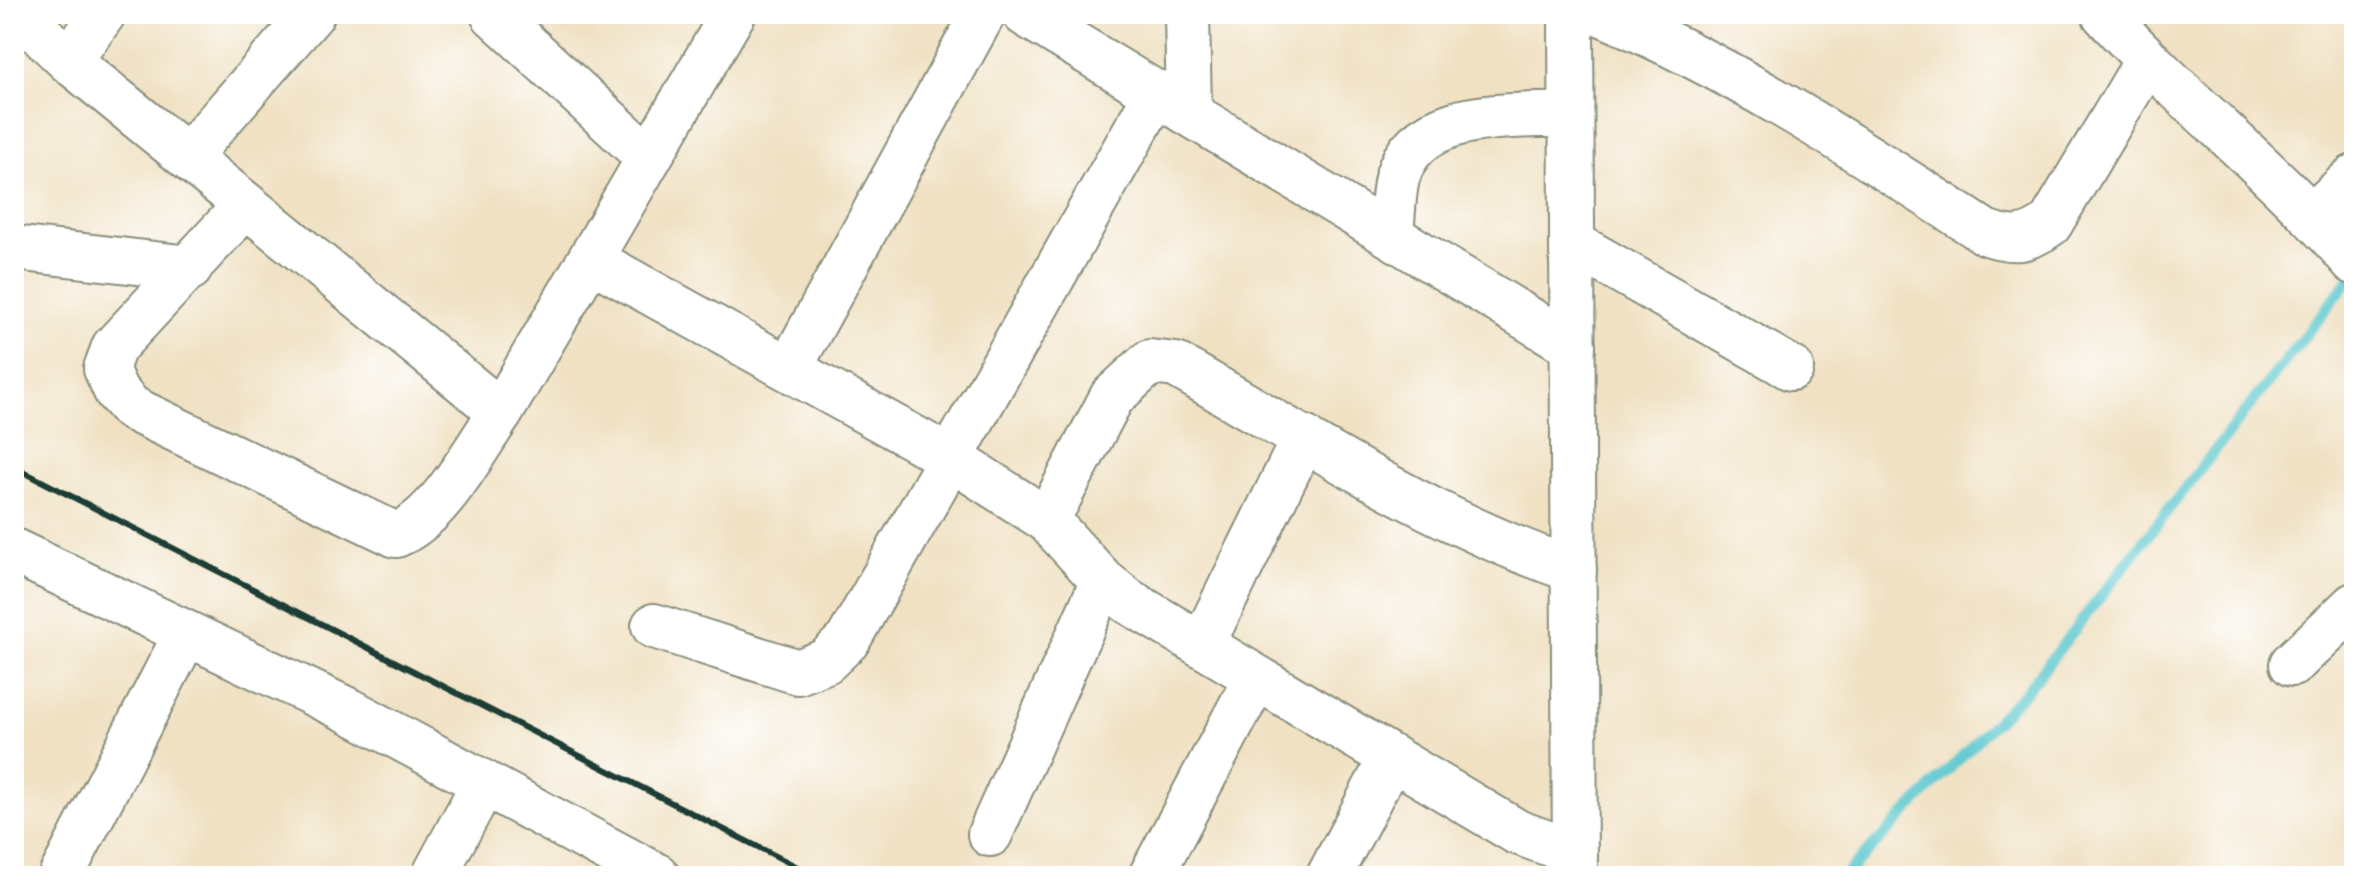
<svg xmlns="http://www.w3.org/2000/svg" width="2368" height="890" font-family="'Balsamiq Sans',sans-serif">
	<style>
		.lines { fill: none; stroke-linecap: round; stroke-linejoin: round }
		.stream { stroke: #5ac7ce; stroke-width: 11 }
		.minor-casing { stroke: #888f7c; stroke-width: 48 }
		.major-casing { stroke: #888f7c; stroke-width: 48 }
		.minor { stroke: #fff; stroke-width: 44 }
		.major { stroke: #fff; stroke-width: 44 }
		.rail { stroke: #1f3d34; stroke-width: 6 }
	</style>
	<rect width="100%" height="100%" fill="#fff"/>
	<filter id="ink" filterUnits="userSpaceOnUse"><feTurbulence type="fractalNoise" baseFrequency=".0125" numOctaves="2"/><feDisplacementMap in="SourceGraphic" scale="16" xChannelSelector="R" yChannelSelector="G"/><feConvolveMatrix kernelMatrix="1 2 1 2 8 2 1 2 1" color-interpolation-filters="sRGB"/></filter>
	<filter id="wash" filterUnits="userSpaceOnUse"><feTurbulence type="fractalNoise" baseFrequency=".006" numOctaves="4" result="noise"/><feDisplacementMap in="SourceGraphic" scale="32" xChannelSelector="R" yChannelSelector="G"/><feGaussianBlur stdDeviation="1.8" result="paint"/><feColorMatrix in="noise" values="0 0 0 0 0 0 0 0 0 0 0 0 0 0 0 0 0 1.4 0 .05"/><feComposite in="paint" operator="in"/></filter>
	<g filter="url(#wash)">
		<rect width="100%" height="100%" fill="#f0e1c3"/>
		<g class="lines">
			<path class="stream" d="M1844 876 2028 689 2354 273"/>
		</g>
	</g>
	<g filter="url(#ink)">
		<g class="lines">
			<defs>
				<path id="minor" d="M20 14 69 61 501 412 733 14
					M493 14 649 158
					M1025 14 1573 346
					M1187 14 1189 110
					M1603 14C1739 71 1861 152 1985 232 2012 242 2027 241 2050 224L2147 61
					M2104 14C2183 101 2277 173 2354 262
					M69 61 103 14
					M187 157 312 14
					M246 205 114 347 106 369 116 391 131 408 396 535C440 518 474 450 501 412
					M2312 216 2354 177
					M1391 234C1393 216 1393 195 1397 178 1417 106 1513 118 1571 114
					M1572 243 1791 368
					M14 248 190 268
					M590 259 952 459 1047 520 1103 581 1128 601 1517 832 1575 853
					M789 369 983 14
					M1047 520 1112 397 1150 362 1176 365C1305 438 1433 523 1574 570
					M14 551 352 712 657 876
					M654 626 798 672 826 661 848 640 1157 92
					M1202 645 1304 438
					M2292 664 2354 605
					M990 834 1103 581
					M61 876 186 634
					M434 876 484 783
					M1151 876 1256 678
					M1329 876 1391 758"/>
				<path id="major" d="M1571 14 1575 876"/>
			</defs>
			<use href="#minor" class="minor-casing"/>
			<use href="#major" class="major-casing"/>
			<use href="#minor" class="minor"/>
			<use href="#major" class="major"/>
			<path class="rail" d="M14 467 815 876"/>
		</g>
	</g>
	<rect width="2368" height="890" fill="none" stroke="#fff" stroke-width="48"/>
</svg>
